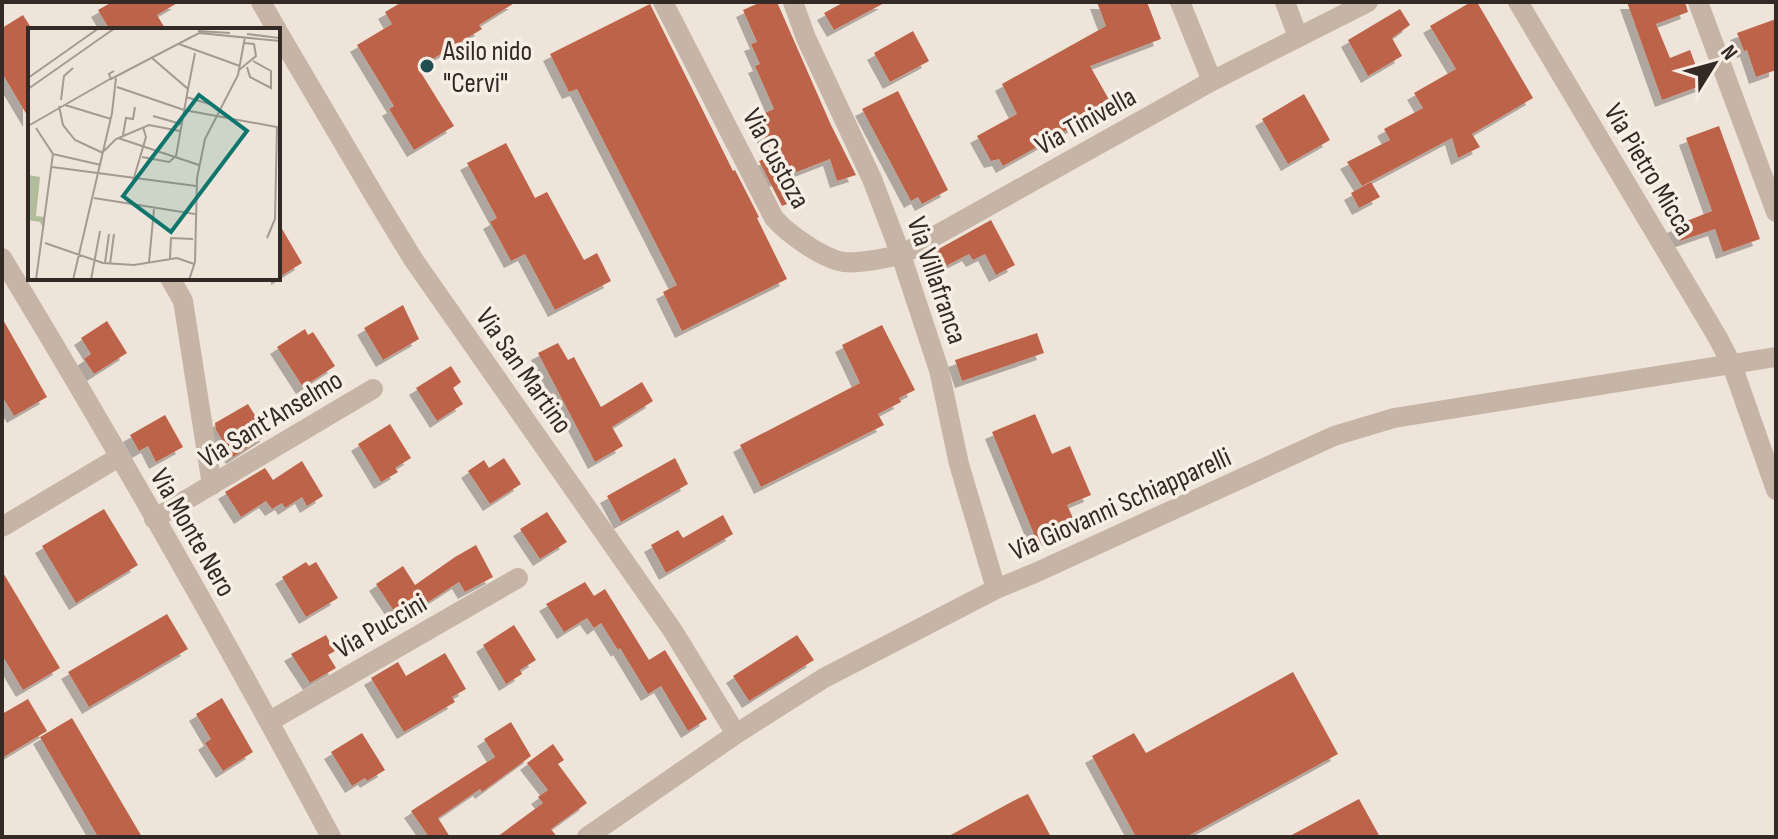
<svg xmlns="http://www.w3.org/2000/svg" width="1778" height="839" font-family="'Sofia Sans Condensed',sans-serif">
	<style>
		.building { fill: #bd6449; filter: url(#shadow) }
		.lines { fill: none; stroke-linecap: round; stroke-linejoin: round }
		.minor { stroke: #c6b4a6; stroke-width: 20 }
		.poi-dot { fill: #1f4e51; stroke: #f7efe5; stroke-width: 3 }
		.labels { text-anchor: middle; stroke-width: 7; stroke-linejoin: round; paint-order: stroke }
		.poi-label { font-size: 28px; fill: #332a26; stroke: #f7efe5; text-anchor: start }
		.street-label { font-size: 28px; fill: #332a26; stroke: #f7efe5 }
		.inset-road { fill: none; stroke: #a49a91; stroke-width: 2 }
		.view { fill: #0f766e; fill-opacity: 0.15; stroke: #0f766e; stroke-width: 4 }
		.inset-edge { fill: none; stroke: #332a26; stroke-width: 4 }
	</style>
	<defs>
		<filter id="shadow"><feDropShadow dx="-7" dy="7" stdDeviation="0" flood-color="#0004"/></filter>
	</defs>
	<rect width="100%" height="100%" fill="#efe4d9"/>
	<path class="building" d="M112 2H179L157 15 166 30H110L98 10Z
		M402 2H516L479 25 482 29 418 68 454 126 414 150 389 109 394 106 357 45 392 24 385 12Z
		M761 2H777L831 125 856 175 837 181 830 159 776 180 787 204 782 206 759 161 773 156 756 117 774 109 755 66 760 64 751 44 757 42 743 10Z
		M844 2H886L834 30 824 13Z
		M1097 2H1147L1161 39 1090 66 1112 105 1003 166 999 159 991 161 977 136 1017 114 1002 84 1106 26Z
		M1471 2H1477L1533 98 1472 134 1480 147 1458 158 1452 138 1362 186 1347 162 1390 140 1384 129 1423 108 1414 93 1456 69 1430 26Z
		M1627 2H1685L1688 12 1656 24 1670 58 1690 50 1703 85 1662 100Z
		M650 4 733 171 735 170 759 217 757 218 787 279 682 331 663 292 677 285 577 89 569 92 550 54Z
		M1400 9 1410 25 1392 38 1402 56 1368 76 1348 40Z
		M23 15 30 26V120L2 73V28Z
		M1776 19V70L1756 77 1747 50 1744 51 1737 33Z
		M913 31 929 61 890 82 874 53Z
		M898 91 948 190 922 204 918 197 911 201 862 109Z
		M1304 94 1330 140 1288 164 1262 119Z
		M1719 126 1760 239 1723 252 1715 229 1680 241 1674 226 1712 211 1686 138Z
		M506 143 535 198 547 192 584 260 597 253 611 281 555 310 525 254 511 261 490 222 497 218 467 163Z
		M1371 182 1380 197 1359 208 1351 193Z
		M991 220 1015 265 996 275 985 254 973 260 969 254 934 272 926 256Z
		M278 222 302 263 278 278Z
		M403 305 419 339 383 360 364 328Z
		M2 318 47 397 14 416 2 396Z
		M107 321 127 353 94 374 84 359 91 354 81 338Z
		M882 325 915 390 899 398 901 402 878 414 884 425 761 487 740 445 860 383 842 345Z
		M305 329 308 335 313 332 335 366 303 387 277 347Z
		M1037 333 1044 353 962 381 955 360Z
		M558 343 568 360 574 357 601 407 642 382 653 401 612 427 623 446 595 462 538 353Z
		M451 366 461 382 453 388 463 404 437 421 416 388Z
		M248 404 267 435 233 457 216 430 215 423Z
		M1035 414 1052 454 1070 446 1091 495 1067 505 1073 518 1056 525 1061 534 1038 544 992 432Z
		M165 415 183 447 156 462 148 446 139 451 130 435Z
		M390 424 411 458 395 468 398 472 381 482 358 444Z
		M504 458 521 484 490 504 468 471 484 460 489 468Z
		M675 458 688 484 621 522 607 496Z
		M302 461 323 496 307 506 302 497 285 508 282 503 272 509 266 501 241 517 225 492 265 468 273 480Z
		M104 509 138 565 76 603 42 546Z
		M547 512 567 542 540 559 520 529Z
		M723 515 733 534 666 573 651 545 678 530 683 538Z
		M476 545 493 577 465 592 459 582 425 604 420 598 396 614 376 584 403 566 415 585 455 557Z
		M306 562 309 566 316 562 338 598 306 617 282 577Z
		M2 571 60 668 23 690 2 655Z
		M585 582 594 596 605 589 649 660 665 650 707 719 688 731 661 686 648 694 620 648 618 650 601 623 594 628 587 618 564 632 546 604Z
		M167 614 188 649 89 707 68 672Z
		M514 625 536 660 520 670 522 674 506 684 483 645Z
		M326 635 335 651 328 655 336 668 310 683 291 654Z
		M797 635 814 660 749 701 733 676Z
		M445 653 466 689 452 697 455 702 404 732 371 678 398 662 406 676Z
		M1293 672 1338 754 1186 837H1136L1092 756 1134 733 1146 753Z
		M222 698 253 752 223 771 205 743 211 739 196 714Z
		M28 699 47 731 2 758V714Z
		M72 718 142 837H98L40 737Z
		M511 722 531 756 482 792 480 789 438 818 450 837H429L411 811 495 757 484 739Z
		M362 733 385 770 367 781 365 778 352 786 331 752Z
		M553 744 564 760 558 764 587 803 551 829 557 837H497L543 803 538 797 548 790 527 763Z
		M1028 794 1051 837H947L1015 800Z
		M1359 799 1380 837H1288Z"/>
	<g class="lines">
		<path class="minor" d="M261 2 277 30
			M663 2 774 218C788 234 823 259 844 262 863 264 883 258 901 255L1212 81 1368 2
			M793 2 806 38 872 179 901 255 939 370 959 464 996 589
			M1180 2 1212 81
			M1285 2 1298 37
			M1518 2 1718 338 1732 365 1776 490
			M1698 2 1776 212
			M278 32 377 200 413 259 673 631 736 734
			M2 258C117 448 227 641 331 837
			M170 278 183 301 212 485
			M154 519 373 389
			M2 527 119 457
			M270 721 518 578
			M587 837 736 734 824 678 996 589 1035 573 1334 436 1394 418 1776 357"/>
	</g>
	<circle class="poi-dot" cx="427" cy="66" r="8"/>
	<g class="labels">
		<g class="poi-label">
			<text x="443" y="60">Asilo nido<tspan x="443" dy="32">"Cervi"</tspan></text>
		</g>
		<g class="street-label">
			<text transform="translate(1085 120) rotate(-29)" y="10">Via Tinivella</text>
			<text transform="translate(777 158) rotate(61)" y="10">Via Custoza</text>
			<text transform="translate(1650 169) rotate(59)" y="10">Via Pietro Micca</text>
			<text transform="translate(938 280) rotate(71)" y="10">Via Villafranca</text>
			<text transform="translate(525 370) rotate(55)" y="10">Via San Martino</text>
			<text transform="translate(270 418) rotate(-31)" y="10">Via Sant'Anselmo</text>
			<text transform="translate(1120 503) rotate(-24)" y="10">Via Giovanni Schiapparelli</text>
			<text transform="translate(194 532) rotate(60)" y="10">Via Monte Nero</text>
			<text transform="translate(380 625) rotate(-30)" y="10">Via Puccini</text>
		</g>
	</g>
	<g transform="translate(28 28)">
		<rect width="252" height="252" fill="#efe4d9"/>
		<path d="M0 147 12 149 8 188 17 189 16 202 12 194 0 192Z" fill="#b1bd9a"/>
		<path class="inset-road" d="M170 3 202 5M219 6 251 10 252 2M151 16 212 38M124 30 160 61 148 128M219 39 222 49 243 60V43L225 33M211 42 228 28 226 16 216 15M86 43 81 46 83 51 171 5 252 13M0 50 71 0M89 59 156 82 249 99 247 191 239 210M0 61 87 0M160 61 167 25M158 69 185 77M33 72 36 48 45 40M37 77 83 91M31 78 35 97 47 112 75 125M125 88 153 96M0 98 82 51M8 100 25 126 8 252M95 107 98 90 105 91 107 79M90 110 171 137M76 123 88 111 121 97 152 103M25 126 73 137M114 129 141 134 148 128M24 139 168 158M105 153 118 109 115 99M66 170 167 186M17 215 75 235 106 237 149 230 166 236M142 230 143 210 165 211M121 234 126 181M77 235 81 206M82 236 86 206M45 252 84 85 88 50M63 252 72 203M161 252 167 234 169 150 177 111 210 47 217 9"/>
		<path class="view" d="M171 67 219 103 143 204 95 168Z"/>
		<rect width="252" height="252" class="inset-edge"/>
	</g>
	<rect width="1778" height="839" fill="none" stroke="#332a26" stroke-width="8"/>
	<g transform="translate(1714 64) rotate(53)" stroke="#f7efe5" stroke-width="6" paint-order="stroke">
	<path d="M0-6L14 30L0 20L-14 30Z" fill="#332a26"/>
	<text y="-12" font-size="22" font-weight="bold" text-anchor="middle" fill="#332a26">N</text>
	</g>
</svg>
